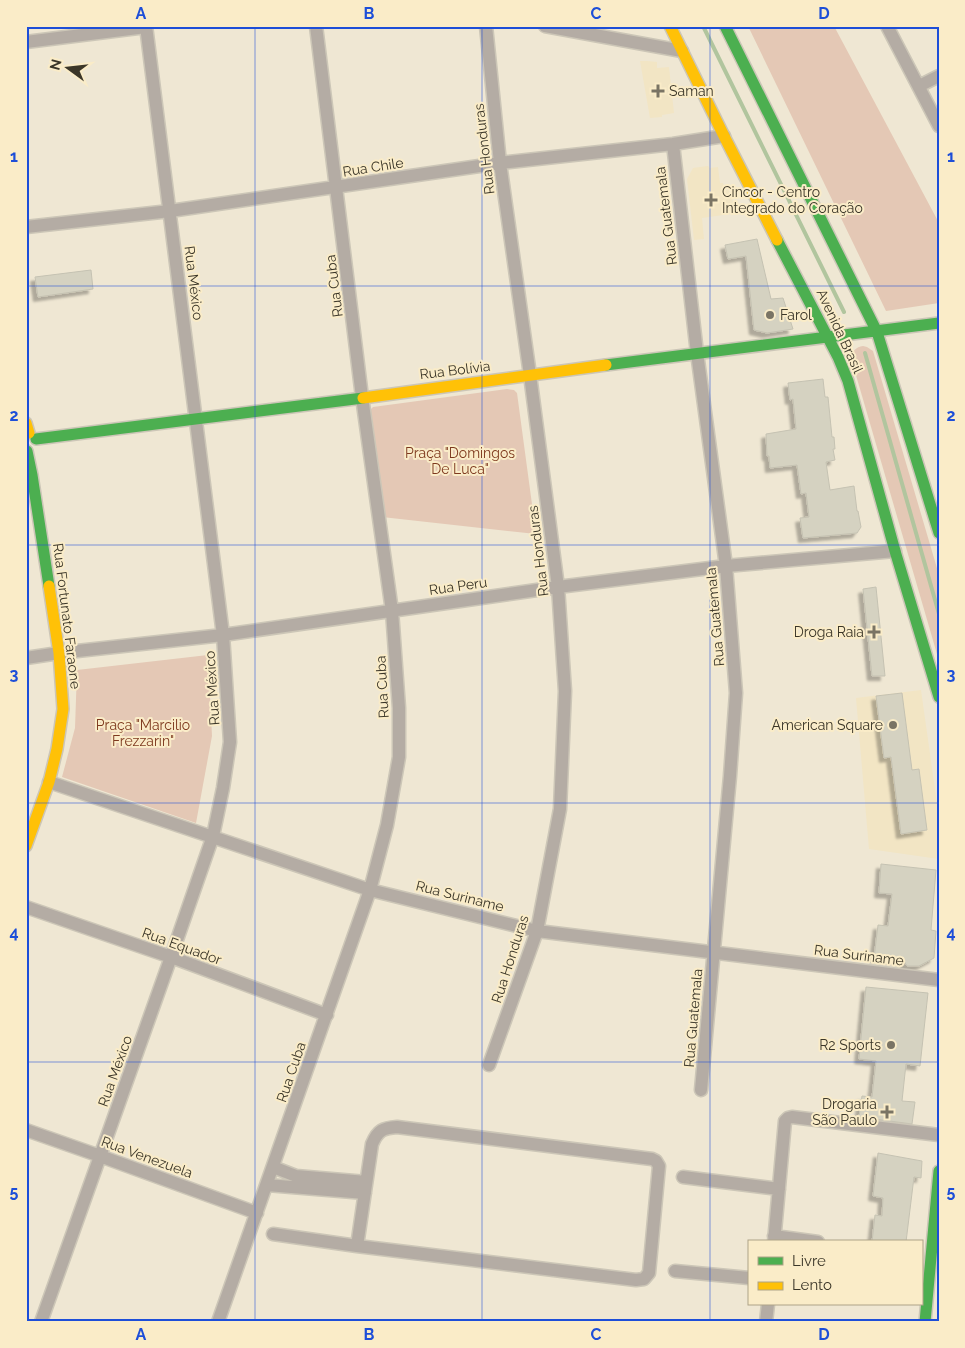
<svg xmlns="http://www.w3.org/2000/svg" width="965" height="1348" font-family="Raleway,sans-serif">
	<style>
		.built { fill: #f2e5c4 }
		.green { fill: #e4c8b5 }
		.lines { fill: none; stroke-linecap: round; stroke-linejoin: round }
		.stream { stroke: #b1c59e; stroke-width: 4 }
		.building { fill: #d5d2c1; stroke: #c5c2b2; filter: url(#shadow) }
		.street-casing { stroke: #ccc6b7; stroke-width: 15 }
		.fast-casing { stroke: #ccc6b7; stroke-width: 14 }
		.slow-casing { stroke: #ccc6b7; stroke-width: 14 }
		.street { stroke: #b4aca4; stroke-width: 12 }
		.fast { stroke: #4caf50; stroke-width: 11 }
		.slow { stroke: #ffc107; stroke-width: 11 }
		.grid { fill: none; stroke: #1d4ed8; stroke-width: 1; stroke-opacity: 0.55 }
		.poi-dot { fill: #7a7464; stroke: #faecc8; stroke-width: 2 }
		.labels { text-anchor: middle; stroke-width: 4; stroke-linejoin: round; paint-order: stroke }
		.poi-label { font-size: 14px; fill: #3b3628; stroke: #faecc8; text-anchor: end }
		.street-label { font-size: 14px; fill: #3b3628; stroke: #faecc8 }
		.park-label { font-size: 14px; fill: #7e391e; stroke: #faecc8 }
		.neatline { fill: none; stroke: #1d4ed8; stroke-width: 2 }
		.grid-label { font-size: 16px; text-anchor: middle; font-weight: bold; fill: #1d4ed8 }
	</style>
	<defs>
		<filter id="shadow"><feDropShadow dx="-4.5" dy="4.5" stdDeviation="1" flood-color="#0004"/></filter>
	</defs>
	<rect width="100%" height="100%" fill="#efe7d3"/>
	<path class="built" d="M640 61H647L657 62V68L669 67 674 113 662 115V117L650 118Z
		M708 166 710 168 718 167 720 183H723L725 190H729L730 197H732L733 204 736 203 737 213 702 218 704 239 694 240 687 179 693 168Z
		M921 690 939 818V859L869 849 856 698Z"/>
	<path class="green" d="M748 26H834L939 223V303L886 311Z
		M863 346 867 347 873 351 939 575V661L851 358C852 351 856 347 863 346Z
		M507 389 514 390 517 393 536 534 382 517 370 410 373 407Z
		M208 655 212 736 196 823 62 777 75 728 77 670Z"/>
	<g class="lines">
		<path class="stream" d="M703 26 844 312
			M865 353 939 614"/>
	</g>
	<path class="building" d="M757 239 771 299 783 298 793 329 767 333 754 330 746 256 728 259 725 245Z
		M91 270 93 289 38 297 35 277Z
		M823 379 825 397H828L832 437H834L835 449H833L835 460 826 462 830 490 854 486 857 511H858L861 527 857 533 803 538 800 518 809 517 806 493 801 494 797 465 770 468 769 456H767L766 434 796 429 793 399 790 400 788 383Z
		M876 587 885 676H872L863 589Z
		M902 693 912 770 919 769 927 830 901 834 891 757 884 758 876 696Z
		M881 864 936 870 931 930 936 931 934 958 919 966H907L904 961 874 958 878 925 888 926 892 894 879 893Z
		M866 987 928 993 920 1066 906 1064 902 1101 915 1102 912 1124 859 1117 862 1096 872 1097 876 1061 859 1059Z
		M878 1153 922 1161 921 1178 914 1177 906 1242H872L875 1215 882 1216 883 1198 873 1196Z"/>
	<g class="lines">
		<defs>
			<path id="street" d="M486 26 500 163 530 375 558 587 565 691 560 809 537 931 489 1065
				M545 26 682 51
				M887 26 939 126
				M26 42 146 27
				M919 86 939 76
				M673 144 697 353 726 566 736 693 730 776 701 1090
				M26 227 170 211 500 163 673 144 724 136
				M26 658 59 653 223 635 558 587 726 566 895 551
				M49 782 370 890 537 931 939 980
				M26 907 171 957 327 1015
				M26 1130 100 1156 257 1213
				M273 1167 296 1176 366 1182
				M683 1177 779 1189
				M267 1185 365 1193
				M273 1234 357 1246 636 1280 644 1279 649 1273 659 1166 656 1161 652 1159 397 1127C383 1128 378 1130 372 1144L357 1246
				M774 1236 818 1242
				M774 1242 785 1121 788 1118 792 1117 939 1135
				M675 1271 749 1278
				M41 1322 171 957 213 836 223 788 230 742 223 635 146 26
				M218 1322 370 890 387 825 399 757V708L392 611 362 397 316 26
				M766 1322 768 1304"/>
			<path id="fast" d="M725 26 877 332 939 533
				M777 240 838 357 848 381 895 551 939 697
				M606 365 939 323
				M36 439 363 398
				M27 451 32 475 49 586
				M925 1322 939 1171"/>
			<path id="slow" d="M670 26 724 136 777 240
				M363 398 606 365
				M26 423 29 433
				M26 846 49 782 57 749 63 709 59 653 49 586"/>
		</defs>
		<use href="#street" class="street-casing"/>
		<use href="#fast" class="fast-casing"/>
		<use href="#slow" class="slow-casing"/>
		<use href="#street" class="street"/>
		<use href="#fast" class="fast"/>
		<use href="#slow" class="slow"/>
	</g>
	<path class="grid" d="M255 26V1322M482 26V1322M710 26V1322M26 286H939M26 545H939M26 803H939M26 1062H939"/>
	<g class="poi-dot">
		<path d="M655.5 83.5h5v5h5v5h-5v5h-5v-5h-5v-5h5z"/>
		<path d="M708.5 192.5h5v5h5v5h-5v5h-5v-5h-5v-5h5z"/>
		<circle cx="770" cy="315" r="5"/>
		<path d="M871.5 624.5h5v5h5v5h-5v5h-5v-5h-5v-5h5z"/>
		<circle cx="893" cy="725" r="5"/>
		<circle cx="891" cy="1045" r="5"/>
		<path d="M884.5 1104.5h5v5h5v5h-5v5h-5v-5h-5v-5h5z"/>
	</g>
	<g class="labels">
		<g class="poi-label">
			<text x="669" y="96" text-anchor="start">Saman</text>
			<text x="722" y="197" text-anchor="start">Cincor - Centro<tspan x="722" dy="16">Integrado do Coração</tspan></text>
			<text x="780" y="320" text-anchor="start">Farol</text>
			<text x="864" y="637">Droga Raia</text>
			<text x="883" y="730">American Square</text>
			<text x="881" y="1050">R2 Sports</text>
			<text x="877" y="1109">Drogaria<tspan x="877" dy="16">São Paulo</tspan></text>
		</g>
		<g class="street-label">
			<text transform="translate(484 149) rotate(-97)" y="5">Rua Honduras</text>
			<text transform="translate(373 167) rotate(-9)" y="5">Rua Chile</text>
			<text transform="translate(666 216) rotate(-97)" y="5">Rua Guatemala</text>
			<text transform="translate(194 283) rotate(83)" y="5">Rua México</text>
			<text transform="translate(334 286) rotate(-97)" y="5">Rua Cuba</text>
			<text transform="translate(840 331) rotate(65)" y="5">Avenida Brasil</text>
			<text transform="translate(455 370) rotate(-7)" y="5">Rua Bolívia</text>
			<text transform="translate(538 551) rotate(-97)" y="5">Rua Honduras</text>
			<text transform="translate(458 586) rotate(-8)" y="5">Rua Peru</text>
			<text transform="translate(67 616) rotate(83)" y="5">Rua Fortunato Faraone</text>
			<text transform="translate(715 617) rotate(-95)" y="5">Rua Guatemala</text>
			<text transform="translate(382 687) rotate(-93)" y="5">Rua Cuba</text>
			<text transform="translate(212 688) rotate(-94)" y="5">Rua México</text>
			<text transform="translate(460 896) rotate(14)" y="5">Rua Suriname</text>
			<text transform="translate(182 946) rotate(20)" y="5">Rua Equador</text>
			<text transform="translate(859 955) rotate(7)" y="5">Rua Suriname</text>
			<text transform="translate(510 959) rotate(-72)" y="5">Rua Honduras</text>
			<text transform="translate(693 1018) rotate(-85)" y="5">Rua Guatemala</text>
			<text transform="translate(115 1071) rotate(-70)" y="5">Rua México</text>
			<text transform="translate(291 1072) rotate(-71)" y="5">Rua Cuba</text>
			<text transform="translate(147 1157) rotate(20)" y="5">Rua Venezuela</text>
		</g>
		<g class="park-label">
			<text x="460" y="458">Praça "Domingos<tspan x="460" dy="16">De Luca"</tspan></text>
			<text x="143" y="730">Praça "Marcilio<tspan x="143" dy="16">Frezzarin"</tspan></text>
		</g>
	</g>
	<rect width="965" height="1348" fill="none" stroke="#faecc8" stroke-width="55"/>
	<rect x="748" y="1240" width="175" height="65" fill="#faecc8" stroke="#aea388"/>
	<rect x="758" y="1257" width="25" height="8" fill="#4caf50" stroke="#aea388"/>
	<text x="792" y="1266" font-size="15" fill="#3b3628">Livre</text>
	<rect x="758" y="1282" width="25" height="8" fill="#ffc107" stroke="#aea388"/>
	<text x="792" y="1290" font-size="15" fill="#3b3628">Lento</text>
	<g transform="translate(68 68) rotate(285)" stroke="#faecc8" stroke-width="4" paint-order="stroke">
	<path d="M0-4L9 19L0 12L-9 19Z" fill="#3b3628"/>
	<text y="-8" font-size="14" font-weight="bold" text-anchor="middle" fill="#3b3628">N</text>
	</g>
	<rect x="28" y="28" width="910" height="1292" class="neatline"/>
	<g class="grid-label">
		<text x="141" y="19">A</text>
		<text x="369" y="19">B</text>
		<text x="596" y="19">C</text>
		<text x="824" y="19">D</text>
		<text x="14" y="162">1</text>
		<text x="951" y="162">1</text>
		<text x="14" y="421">2</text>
		<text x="951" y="421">2</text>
		<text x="14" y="680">3</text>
		<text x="951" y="680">3</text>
		<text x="14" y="938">4</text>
		<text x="951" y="938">4</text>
		<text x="14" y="1197">5</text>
		<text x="951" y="1197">5</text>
		<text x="141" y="1340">A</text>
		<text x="369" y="1340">B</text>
		<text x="596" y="1340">C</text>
		<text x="824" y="1340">D</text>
	</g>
</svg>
